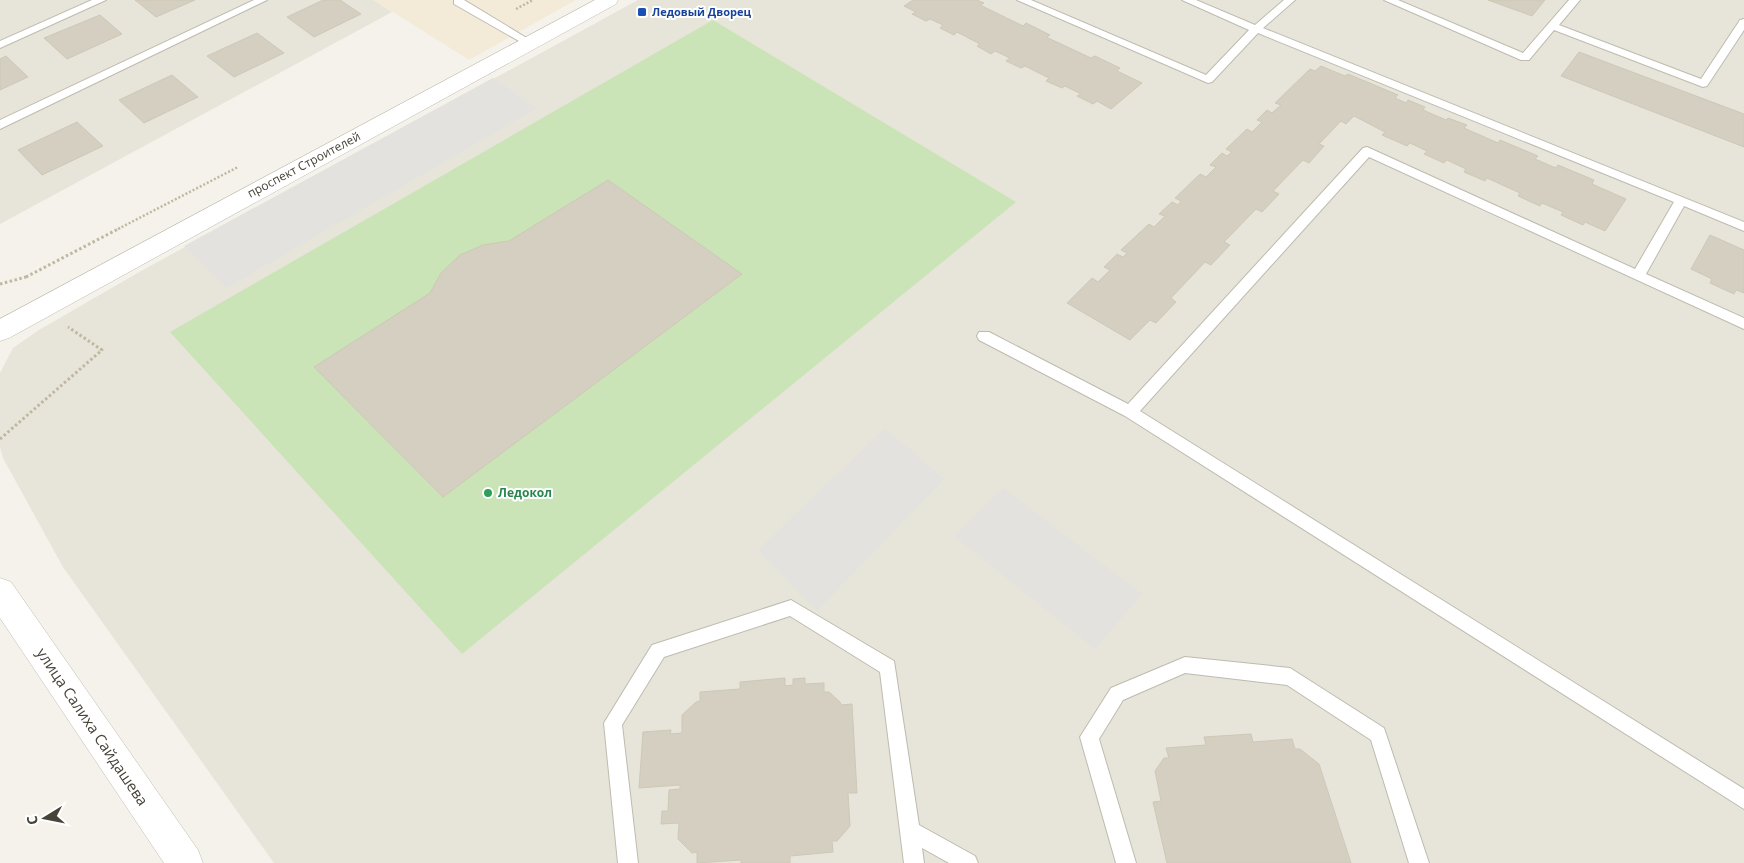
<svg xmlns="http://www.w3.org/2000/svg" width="1744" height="863" font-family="'Open Sans',sans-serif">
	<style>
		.residential { fill: #e7e4d9 }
		.commercial { fill: #f3ebd8 }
		.green { fill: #cae4b7 }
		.parking { fill: #e3e2de }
		.building { fill: #d4cfc1; stroke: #cec8b5 }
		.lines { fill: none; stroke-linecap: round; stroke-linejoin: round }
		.service-casing { stroke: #bebbae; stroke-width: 2 }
		.tertiary-casing { stroke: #bebbae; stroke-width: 1 }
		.path-far1 { stroke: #bfb8a0; stroke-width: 2.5; stroke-dasharray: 2 2; stroke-linecap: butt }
		.path { stroke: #bfb8a0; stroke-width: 3; stroke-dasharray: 2.5 2.5; stroke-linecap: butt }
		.service { fill: #fff; fill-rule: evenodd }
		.tertiary { fill: #fff; fill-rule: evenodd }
		.transit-dot { fill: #1a4fb4; stroke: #fff; stroke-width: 2 }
		.leisure-dot { fill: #2e9e5b; stroke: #fff; stroke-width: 2 }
		.labels { text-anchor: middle; stroke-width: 4; stroke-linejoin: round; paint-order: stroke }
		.far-transit-label { font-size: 11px; font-weight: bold; fill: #164399; stroke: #fff; text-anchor: start }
		.street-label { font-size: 12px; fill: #474339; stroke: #fff }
		.leisure-label { font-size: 12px; font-weight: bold; fill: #27864d; stroke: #fff; text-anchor: start }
		.near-street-label { font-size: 15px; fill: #474339; stroke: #fff }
	</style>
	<rect width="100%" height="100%" fill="#f4f2eb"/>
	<path class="residential" d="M0 0H374L392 12 0 224Z
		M638 0H1744V863H274L63 567 3 458 0 447V373L13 348 39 330 141 271Z"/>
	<path class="commercial" d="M374 0H576L469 60Z"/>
	<path class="green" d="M713 20 1016 202 462 654 170 332Z"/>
	<path class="parking" d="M493 78 537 108 226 288 184 246Z
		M885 428 944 479 817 611 758 550Z
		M1003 488 1142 594 1095 649 954 536Z"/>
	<path class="building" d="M135 0H195L156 17Z
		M323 0H340L361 14 314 37 287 17Z
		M913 0H977L984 3 980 5 1023 26 1026 23 1050 35 1046 37 1091 58 1095 56 1120 68 1117 71 1142 83 1111 109 1097 101 1093 104 1077 96 1081 94 1065 86 1062 88 1046 81 1049 78 1025 66 1021 68 1006 61 1010 58 995 51 991 54 977 46 980 44 957 32 954 35 940 28 943 25 930 19 926 21 912 14 916 12 904 6Z
		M1488 0H1545L1532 16Z
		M100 15 122 34 67 59 44 38Z
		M257 33 284 53 234 77 207 56Z
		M1579 52 1744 114V147L1561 76Z
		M6 56 28 77 0 90V59Z
		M1321 66 1345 76 1348 74 1398 95 1395 98 1406 103 1408 100 1425 107 1423 110 1446 120 1448 118 1467 125 1464 128 1498 143 1500 140 1538 156 1535 159 1556 168 1558 165 1594 180 1592 184 1626 199 1605 231 1585 222 1583 225 1561 215 1563 212 1542 203 1540 206 1518 196 1520 193 1487 178 1485 181 1464 172 1466 169 1447 160 1444 163 1424 154 1427 151 1410 143 1407 146 1382 135 1385 132 1354 116 1346 124 1341 121 1319 144 1324 146 1309 163 1303 160 1273 191 1279 194 1262 212 1256 209 1224 242 1230 245 1211 265 1205 262 1171 298 1176 302 1156 323 1150 320 1130 340 1067 303 1092 278 1098 282 1110 270 1104 267 1117 254 1123 257 1127 253 1121 250 1149 224 1154 227 1165 216 1159 214 1172 202 1178 205 1181 201 1175 198 1200 174 1206 177 1216 167 1210 165 1222 153 1227 156 1232 152 1226 149 1247 129 1252 132 1262 122 1257 120 1267 110 1272 113 1281 105 1275 103 1310 69 1315 71Z
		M172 75 198 97 144 123 119 100Z
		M77 122 103 146 42 175 18 150Z
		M608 180 742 274 443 497 314 367 430 293 441 273 460 255 483 245 509 241Z
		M1710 235 1744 250V293L1736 290 1734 294 1710 283 1712 279 1691 269Z
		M785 678V686L793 685V679L805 678V684L824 683V692H829L840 702 841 705 852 704 857 793H848L850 826 837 841H832L833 852 790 856V863H741V860L697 863V852L692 853 678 839 679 823 661 824 662 811H668L669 790 680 789V785L639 788 643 732 671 730 670 734 682 733V715L696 702 700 701V692L740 689V682Z
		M1251 734 1253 742 1292 739 1295 749H1300L1319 764 1351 863H1167L1153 802 1161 801 1155 771 1164 758H1169L1166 748 1206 745 1204 737Z"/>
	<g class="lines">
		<defs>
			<path id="service" d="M92 0H106L0 48V41Z
				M254 0H267L0 129V120Z
				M454 0H464L535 43 534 45H526L454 4Z
				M1017 0H1031L1206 75 1249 30 1182 0H1196L1255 25 1284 0H1295L1263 28 1744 222V231L1684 206 1646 274 1744 318V329L1369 157 1140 411 1744 789V809L1125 416 979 340 977 336 979 332H989L1128 404 1363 148 1367 147 1635 269 1674 202 1258 33 1212 82 1208 83Z
				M1384 0H1398L1523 53 1569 0H1580L1559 25 1701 79 1740 20 1744 19V30L1707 86 1703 87 1554 30 1529 60H1521Z
				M791 600 894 661 919 825 975 856 978 863H949L922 848 924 863H904L880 672 790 616 664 657 622 725 638 863H618L604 723 652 645Z
				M1185 657 1290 668 1384 728 1429 863H1409L1371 740 1287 685 1185 673 1123 700 1099 739 1136 863H1116L1080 737 1111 688Z"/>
			<path id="tertiary" d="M595 0H618L616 4 9 338 0 341V319Z
				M0 578 11 582 198 850 203 863H164L0 618Z"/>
		</defs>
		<use href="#service" class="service-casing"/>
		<use href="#tertiary" class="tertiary-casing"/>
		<path class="path-far1" d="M516 9 533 0
			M118 229 238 167"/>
		<path class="path" d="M26 277 120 228
			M0 284 26 277
			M0 439 102 350 68 327"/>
		<use href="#service" class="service"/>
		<use href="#tertiary" class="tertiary"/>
	</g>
	<rect class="transit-dot" x="637" y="7" width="10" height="10" rx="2.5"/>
	<circle class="leisure-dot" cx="488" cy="493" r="5"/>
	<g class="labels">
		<g class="far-transit-label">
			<text x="652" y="16">Ледовый Дворец</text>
		</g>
		<g class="street-label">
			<text transform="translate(304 165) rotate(-28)" y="4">проспект Строителей</text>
		</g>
		<g class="leisure-label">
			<text x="498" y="497">Ледокол</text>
		</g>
		<g class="near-street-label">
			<text transform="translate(92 727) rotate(56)" y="5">улица Салиха Сайдашева</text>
		</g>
	</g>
	<g transform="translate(45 818) rotate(260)" stroke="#ffffff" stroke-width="4" paint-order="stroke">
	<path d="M0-4L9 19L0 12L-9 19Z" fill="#474339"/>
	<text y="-8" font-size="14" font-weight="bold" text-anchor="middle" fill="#474339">С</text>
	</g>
</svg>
